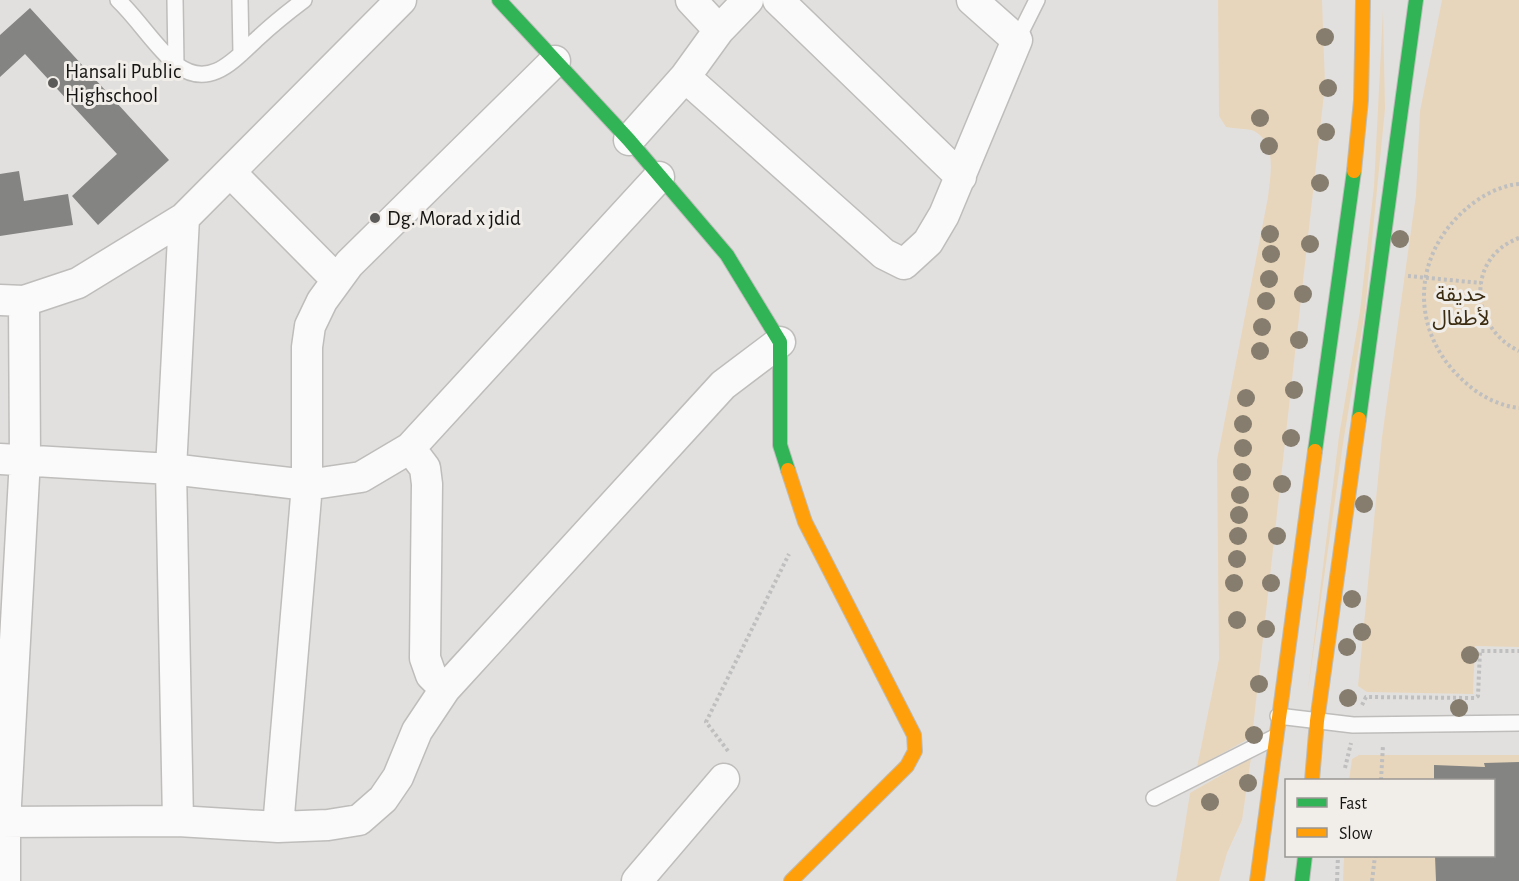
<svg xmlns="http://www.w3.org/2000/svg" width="1519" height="881" font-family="'Alegreya Sans','Noto Sans Arabic',sans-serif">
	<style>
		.green { fill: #e8d6bc }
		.building { fill: #848482 }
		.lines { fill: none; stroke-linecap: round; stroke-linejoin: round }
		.lane-casing { stroke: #bebdbb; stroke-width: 18 }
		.street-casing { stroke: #bebdbb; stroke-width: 33 }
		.fast-casing { stroke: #bebdbb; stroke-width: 16 }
		.slow-casing { stroke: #bebdbb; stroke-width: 16 }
		.path { stroke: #bfbfbf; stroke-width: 4; stroke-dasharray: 3 3; stroke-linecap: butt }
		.lane { stroke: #fbfafa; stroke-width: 15 }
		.street { stroke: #fbfafa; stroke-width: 30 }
		.fast { stroke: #30b455; stroke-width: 14 }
		.slow { stroke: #ff9f0a; stroke-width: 14 }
		.tree { fill: #867d6e }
		.poi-dot { fill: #5d5b59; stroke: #f1eeea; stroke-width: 2 }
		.labels { text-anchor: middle; stroke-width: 6; stroke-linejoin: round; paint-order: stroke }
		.poi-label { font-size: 21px; fill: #151412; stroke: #f1eeea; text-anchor: start }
		.park-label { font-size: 21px; fill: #3b2c12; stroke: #f1eeea }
	</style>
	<rect width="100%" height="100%" fill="#e2e0de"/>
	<path class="green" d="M1218 0H1322L1325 85 1252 737 1197 767 1219 659 1217 460 1268 197C1270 176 1278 144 1254 131 1247 128 1234 129 1226 127L1219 116Z
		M1442 0H1519V647L1475 646 1473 694 1367 692 1358 686 1382 437 1416 195 1420 111Z
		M1383 10 1385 109 1365 311 1344 437 1307 697 1339 436 1360 311 1374 186Z
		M1359 755H1519V881H1343L1344 856H1494V780H1349L1352 759Z
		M1251 758 1242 820 1227 853 1219 881H1176L1190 793Z"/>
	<path class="building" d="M30 8 169 160 98 225 72 196 117 154 25 54 0 77V35Z
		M19 171 24 201 68 194 73 225 0 236V174Z
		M1519 762V881H1436L1435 856H1494V780H1434V765L1485 767 1484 763Z"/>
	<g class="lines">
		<defs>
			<path id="lane" d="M118 0C139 20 155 47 177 65 210 90 235 59 258 38 273 24 288 12 304 0
				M175 0 176 64
				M240 0 241 54
				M1017 40 1037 0
				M1278 716 1353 725 1519 723
				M1154 798 1275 737"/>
			<path id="street" d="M691 0 719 30
				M778 0 961 177
				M685 77 884 254 904 264 928 242 944 215 1017 40 972 0
				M629 140 685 77 719 30 748 0
				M230 172 336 279
				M0 300 24 301 78 283 184 218 401 0
				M410 448 425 468 427 484 425 658 431 675 445 689
				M0 459 171 469 307 485 361 477 410 448 659 177
				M178 821 171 469 184 218
				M0 822 178 821 278 827 328 825 359 820 383 799 398 777 417 731 445 689 723 385 780 342
				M278 827 307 485V347L310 326 322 301 349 264 555 61
				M5 881V822L25 459 24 301
				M637 881 724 779"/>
			<path id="fast" d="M499 0 629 140 727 255 780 342V445L788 470
				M1359 419 1416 0
				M1315 451 1354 171
				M1302 881 1305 856"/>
			<path id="slow" d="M1354 171 1361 100 1363 0
				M788 470 805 522 914 735 915 751 907 766 791 881
				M1312 780 1317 721 1359 419
				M1257 881 1315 451"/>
		</defs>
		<use href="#lane" class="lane-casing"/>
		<use href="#street" class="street-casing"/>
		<use href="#fast" class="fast-casing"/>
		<use href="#slow" class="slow-casing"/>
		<path class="path" d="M1519 184C1501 185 1479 197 1466 209 1410 257 1410 335 1466 383 1480 396 1500 406 1519 408
			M1519 238C1465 258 1470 328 1519 351
			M1408 276 1481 283
			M1362 705 1366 697 1475 698 1478 696 1480 651H1519
			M728 751 706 722 789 554
			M1345 768 1351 743
			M1381 780 1383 745
			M1337 881 1338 856
			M1372 881 1375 856"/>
		<use href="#lane" class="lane"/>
		<use href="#street" class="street"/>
		<use href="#fast" class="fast"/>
		<use href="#slow" class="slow"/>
	</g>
	<g class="tree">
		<circle cx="1325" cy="37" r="9"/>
		<circle cx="1328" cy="88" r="9"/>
		<circle cx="1260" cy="118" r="9"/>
		<circle cx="1326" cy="132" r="9"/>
		<circle cx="1269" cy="146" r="9"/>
		<circle cx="1320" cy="183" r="9"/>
		<circle cx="1270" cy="234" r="9"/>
		<circle cx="1400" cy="239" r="9"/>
		<circle cx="1310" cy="244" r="9"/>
		<circle cx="1271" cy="254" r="9"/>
		<circle cx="1269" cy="279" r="9"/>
		<circle cx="1303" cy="294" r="9"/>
		<circle cx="1266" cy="301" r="9"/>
		<circle cx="1262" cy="327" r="9"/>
		<circle cx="1299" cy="340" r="9"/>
		<circle cx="1260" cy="351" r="9"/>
		<circle cx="1294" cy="390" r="9"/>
		<circle cx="1246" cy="398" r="9"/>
		<circle cx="1243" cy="424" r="9"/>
		<circle cx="1291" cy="438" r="9"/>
		<circle cx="1243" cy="448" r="9"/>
		<circle cx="1242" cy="472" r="9"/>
		<circle cx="1282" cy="484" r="9"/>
		<circle cx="1240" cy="495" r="9"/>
		<circle cx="1364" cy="504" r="9"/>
		<circle cx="1239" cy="515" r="9"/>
		<circle cx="1238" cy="536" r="9"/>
		<circle cx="1277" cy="536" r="9"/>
		<circle cx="1237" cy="559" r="9"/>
		<circle cx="1234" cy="583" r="9"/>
		<circle cx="1271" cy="583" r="9"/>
		<circle cx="1352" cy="599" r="9"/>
		<circle cx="1237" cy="620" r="9"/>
		<circle cx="1266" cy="629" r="9"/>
		<circle cx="1362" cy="632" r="9"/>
		<circle cx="1347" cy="647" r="9"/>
		<circle cx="1470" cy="655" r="9"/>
		<circle cx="1259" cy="684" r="9"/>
		<circle cx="1348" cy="698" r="9"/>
		<circle cx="1459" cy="708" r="9"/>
		<circle cx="1254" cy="735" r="9"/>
		<circle cx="1248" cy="783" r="9"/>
		<circle cx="1210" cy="802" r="9"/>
	</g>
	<g class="poi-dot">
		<circle cx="53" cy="83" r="6"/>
		<circle cx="375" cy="218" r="6"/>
	</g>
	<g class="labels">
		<g class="poi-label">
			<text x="65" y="78">Hansali Public<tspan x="65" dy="24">Highschool</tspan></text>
			<text x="387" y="225">Dg. Morad x jdid</text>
		</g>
		<g class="park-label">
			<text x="1461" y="301">حديقة<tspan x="1461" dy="24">لأطفال</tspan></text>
		</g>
	</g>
	<rect x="1285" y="779" width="210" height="78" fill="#f1eeea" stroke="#999794" stroke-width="1.5"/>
	<rect x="1297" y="798" width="30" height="9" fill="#30b455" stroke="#999794" stroke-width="1.5"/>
	<text x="1339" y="809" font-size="18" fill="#151412">Fast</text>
	<rect x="1297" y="828" width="30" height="9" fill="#ff9f0a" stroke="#999794" stroke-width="1.5"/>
	<text x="1339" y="839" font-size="18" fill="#151412">Slow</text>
</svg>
